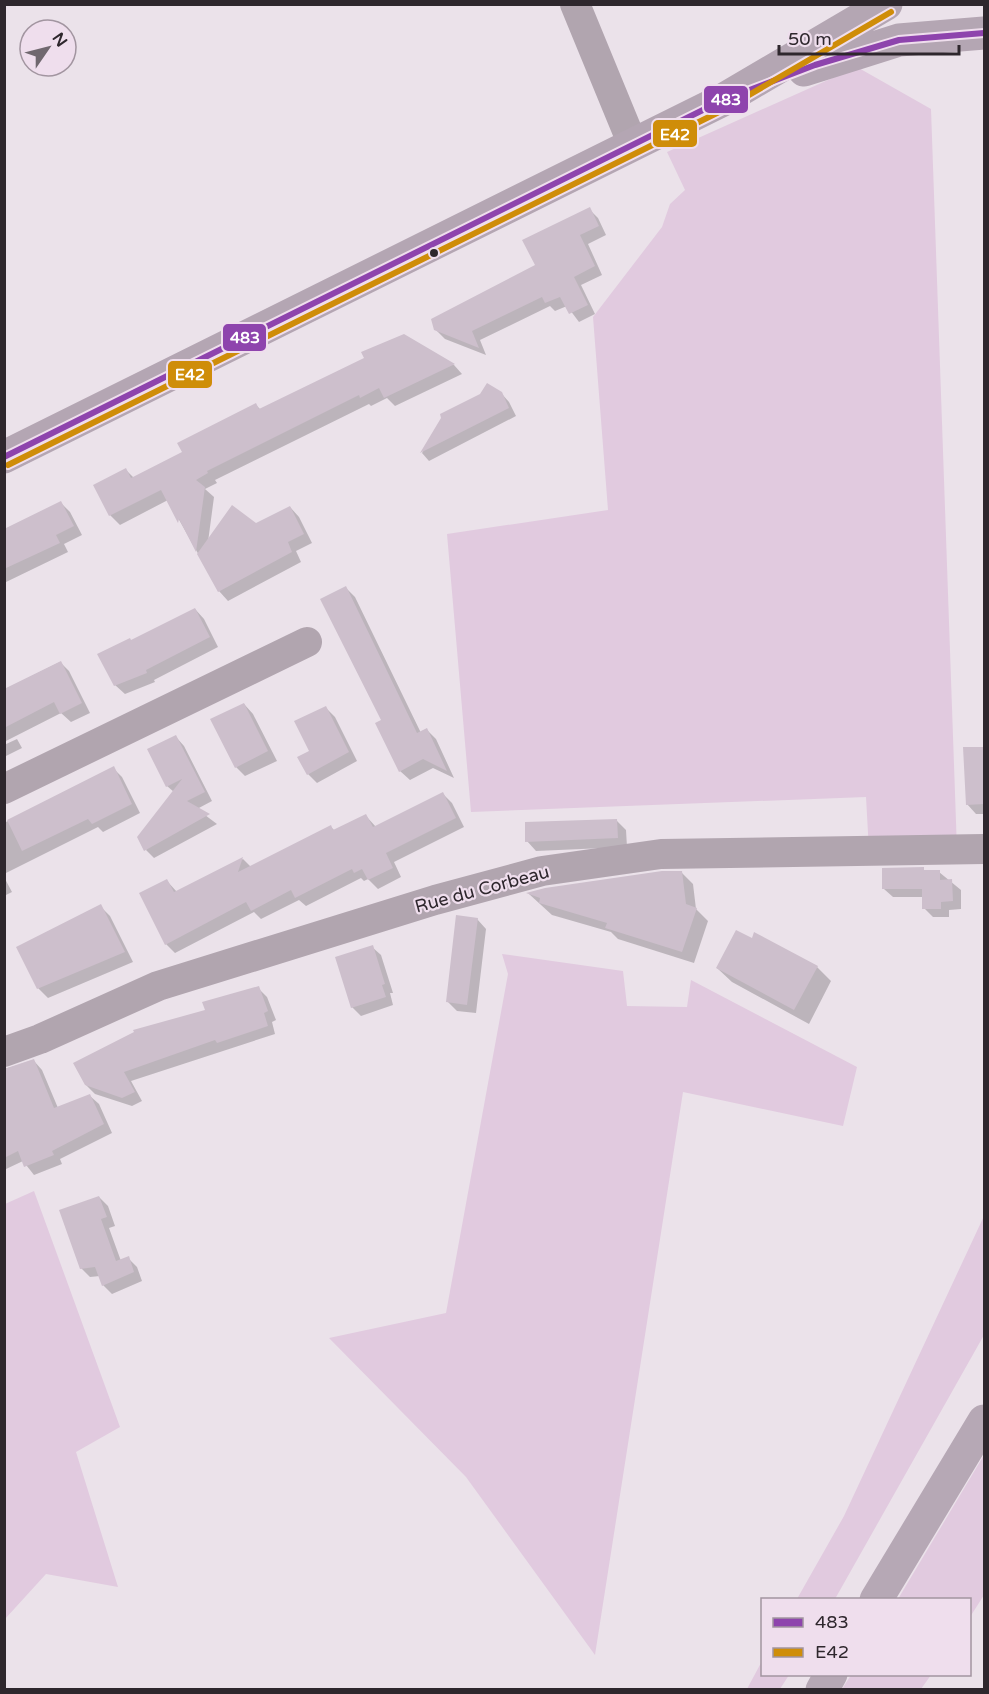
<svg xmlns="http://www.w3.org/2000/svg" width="989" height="1694" font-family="'Varela Round',sans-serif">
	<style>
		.green { fill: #e1cadf }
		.shadow { fill: #0003 }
		.building { fill: #cdbfcc }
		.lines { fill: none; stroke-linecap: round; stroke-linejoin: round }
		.minor { stroke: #b1a5af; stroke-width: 30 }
		.major { stroke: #b4a6b3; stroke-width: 33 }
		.highway { stroke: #b6a8b5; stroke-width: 33 }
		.bus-1-casing { stroke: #efdeed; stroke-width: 10 }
		.bus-2-casing { stroke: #efdeed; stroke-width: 10 }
		.bus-1 { stroke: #8e44ad; stroke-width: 6 }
		.bus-2 { stroke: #cf8d09; stroke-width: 6 }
		.bus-dot { fill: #2e272d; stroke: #efdeed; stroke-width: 2 }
		.labels { text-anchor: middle; stroke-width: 4.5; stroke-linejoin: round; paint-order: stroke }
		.street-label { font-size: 18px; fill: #2e272d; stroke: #efdeed }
		.line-badge { stroke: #efdeed; stroke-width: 2 }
		.badge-label { font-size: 16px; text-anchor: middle; font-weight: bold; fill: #fff }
	</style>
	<rect width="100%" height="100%" fill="#ebe2ea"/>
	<path class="green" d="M857 67 931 109 957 850 869 851 866 797 471 812 447 534 608 510 593 317 662 227 670 204 685 190 667 152Z
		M502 954 623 971 627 1006 687 1007 691 980 857 1067 843 1126 683 1092 595 1655 466 1477 329 1338 446 1313 508 974Z
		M34 1191 120 1427 76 1452 118 1587 46 1574 5 1619V1204Z
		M984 1216V1335L835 1599H797L844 1516Z
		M984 1455V1595L970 1617V1600L898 1599Z
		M762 1661V1674L789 1675 780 1689H747Z
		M851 1675V1674L931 1675 921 1689H842Z"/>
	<path class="shadow" d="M589 209 598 218 606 235 588 244 602 275 581 285 595 314 579 322 567 306 555 311 550 306 480 340 486 355 445 339 435 329 537 266Z
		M404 336 454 365 462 374 395 406 387 398 371 406 369 404 215 480 217 483 205 489 214 497 208 542 256 525 290 507 299 517 312 543 296 551 301 562 228 601 219 591 168 500 120 525 110 515 95 485 126 470 134 478 184 453 256 405 261 410 366 358 363 353Z
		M501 393 509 402 516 416 429 461 422 453 443 418Z
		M61 503 70 512 82 535 64 544 68 552 4 583V531Z
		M346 588 355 597 421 733 427 730 436 739 454 778 433 768 410 780 400 771 383 721Z
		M195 609 204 619 218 647 154 680 155 682 125 694 115 685 132 642Z
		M60 662 69 671 90 713 71 722 61 713 4 742V690Z
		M244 704 253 714 277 761 245 776 236 767Z
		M326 708 335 717 357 761 317 783 308 774 311 751Z
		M176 737 184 746 212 801 197 809 217 824 154 858 146 850 174 792 167 786Z
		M17 739 22 748 4 757V745Z
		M982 748 984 751V814H976L967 804Z
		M113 768 122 777 140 813 103 832 98 827 4 874V823Z
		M443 794 452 803 464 827 394 862 401 877 378 889 368 879 364 881 361 878 306 906 299 900 261 919 254 912 175 953 166 944 141 894 167 881 177 892 243 859 251 867 331 827 335 831 366 816 376 827Z
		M617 821 626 830 627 847 536 851 527 841Z
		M923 869 926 872H939L961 890V909L949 910V917H933L924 908V897H893L884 889Z
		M681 872 693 884 696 909 708 921 694 963 618 939 611 932 552 915 529 894 546 889Z
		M4 877 12 892 4 896Z
		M100 906 110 916 133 962 48 998 38 988Z
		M477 919 486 929 476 1013 457 1011 448 1002Z
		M752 940 817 967 831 981 809 1024 732 982 717 968Z
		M372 947 381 955 393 993H390L393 1005 361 1016 352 1007Z
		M258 988 267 997 276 1020 272 1022 275 1034 131 1081 142 1101 132 1106 95 1094 86 1085 207 1011Z
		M34 1061 42 1070 58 1108 90 1096 99 1104 112 1133 60 1159 62 1164 34 1175 23 1161 4 1170V1069Z
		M99 1197 108 1206 115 1226 109 1228 121 1261 128 1258 137 1267 142 1281 112 1294 103 1285 100 1276 90 1277 81 1268Z"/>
	<path class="building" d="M590 207 599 226 580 235 595 266 574 277 588 305 569 314 560 297 545 303 542 297 472 331 479 348 434 330 431 319 535 265 522 240Z
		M404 334 455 364 384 398 379 388 360 398 359 395 207 471 208 473 196 480 205 487 196 552 179 519 178 523 161 490 109 516 93 485 126 468 131 478 182 452 177 443 256 403 259 409 364 358 361 352Z
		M487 383 502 392 509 408 420 453 441 418 440 414 480 394Z
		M61 501 74 526 56 535 60 543 4 569V529Z
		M232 505 256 523 290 506 304 534 288 542 292 552 218 592 197 554Z
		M346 586 417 733 427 728 447 771 423 759 399 772 375 723 381 720 320 599Z
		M195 608 210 637 146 670 147 673 114 686 97 654 130 638 131 640Z
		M61 661 82 703 60 714 54 702 4 728V689Z
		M244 703 268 751 235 768 210 719Z
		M326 706 349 752 307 775 297 757 309 751 294 721Z
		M176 735 205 792 187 801 210 814 144 851 137 837 182 779 166 787 147 749Z
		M963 747H983L984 804 966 805Z
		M114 766 132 804 92 824 88 819 22 851 7 820Z
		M443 792 456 818 386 853 393 868 368 880 362 869 354 873 352 869 295 898 291 890 251 911 246 902 165 945 139 893 167 879 174 892 243 857 238 872 331 825 333 830 366 814 373 827Z
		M617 819 618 838 525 842V822Z
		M924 867V870H940V880L952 879 953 901 941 902V909H922V889H882V868Z
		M662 871H682L686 904 697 908 682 952 605 928 607 923 539 903 540 898 526 893 545 888Z
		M101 904 125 952 37 989 16 947Z
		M456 915 478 918 467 1005 446 1002Z
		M736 930 752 938 754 932 818 966 794 1010 716 968Z
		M373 945 385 984 382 985 386 997 351 1008 335 957Z
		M259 986 268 1011 264 1013 268 1026 217 1043 215 1040 124 1072 135 1092 122 1098 85 1085 73 1063 134 1032 133 1030 205 1010 202 1002Z
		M34 1059 54 1108 90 1094 104 1124 52 1151 54 1155 24 1167 18 1151 4 1158V1069Z
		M99 1196 107 1217 101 1219 116 1261 129 1256 134 1272 102 1286 95 1267 80 1269 59 1210Z"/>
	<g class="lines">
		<path class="minor" d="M575 4 633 145
			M4 789 307 642
			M4 1052 40 1039 158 986 435 900 542 871 661 854 984 849"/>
		<path class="major" d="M804 70 899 40 984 33
			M4 457 721 101 886 4"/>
		<path class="highway" d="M876 1600 984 1421
			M822 1690 831 1674"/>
		<defs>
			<path id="bus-1" d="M4 457 721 101 815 65 899 40 984 33"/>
			<path id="bus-2" d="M8 465 725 109 891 12"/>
		</defs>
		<use href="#bus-1" class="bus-1-casing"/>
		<use href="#bus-2" class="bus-2-casing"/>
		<use href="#bus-1" class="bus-1"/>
		<use href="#bus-2" class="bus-2"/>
	</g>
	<circle class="bus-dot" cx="434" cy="253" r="5"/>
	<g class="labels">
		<g class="street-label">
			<text transform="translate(482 889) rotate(-15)" y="6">Rue du Corbeau</text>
		</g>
	</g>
	<g class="line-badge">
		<rect x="703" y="85" width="46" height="29" rx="6" fill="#8e44ad"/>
		<rect x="652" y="119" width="46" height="29" rx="6" fill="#cf8d09"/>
		<rect x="222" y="323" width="45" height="29" rx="6" fill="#8e44ad"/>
		<rect x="167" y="360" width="46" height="29" rx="6" fill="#cf8d09"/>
	</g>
	<g class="badge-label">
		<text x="726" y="105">483</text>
		<text x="675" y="140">E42</text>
		<text x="245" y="343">483</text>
		<text x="190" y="380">E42</text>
	</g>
	<rect width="989" height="1694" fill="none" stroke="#2e272d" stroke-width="12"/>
	<rect x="761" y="1598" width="210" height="78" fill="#efdeed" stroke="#a295a0" stroke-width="1.5"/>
	<rect x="773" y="1618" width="30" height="9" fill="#8e44ad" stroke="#a295a0" stroke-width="1.5"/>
	<text x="815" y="1628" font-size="18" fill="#2e272d">483</text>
	<rect x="773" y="1648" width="30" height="9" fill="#cf8d09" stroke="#a295a0" stroke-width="1.5"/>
	<text x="815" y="1658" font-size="18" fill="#2e272d">E42</text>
	<g transform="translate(48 48) rotate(55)"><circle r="28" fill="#efdeed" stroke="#a295a0" stroke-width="1.5"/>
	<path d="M0-4.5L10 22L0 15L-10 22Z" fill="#70686f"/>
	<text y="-9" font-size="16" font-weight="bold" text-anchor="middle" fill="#2e272d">N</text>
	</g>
	<path d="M779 45v9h180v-9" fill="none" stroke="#2e272d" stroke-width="3"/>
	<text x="788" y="45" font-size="18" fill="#2e272d" stroke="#efdeed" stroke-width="4.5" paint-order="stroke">50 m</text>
</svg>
